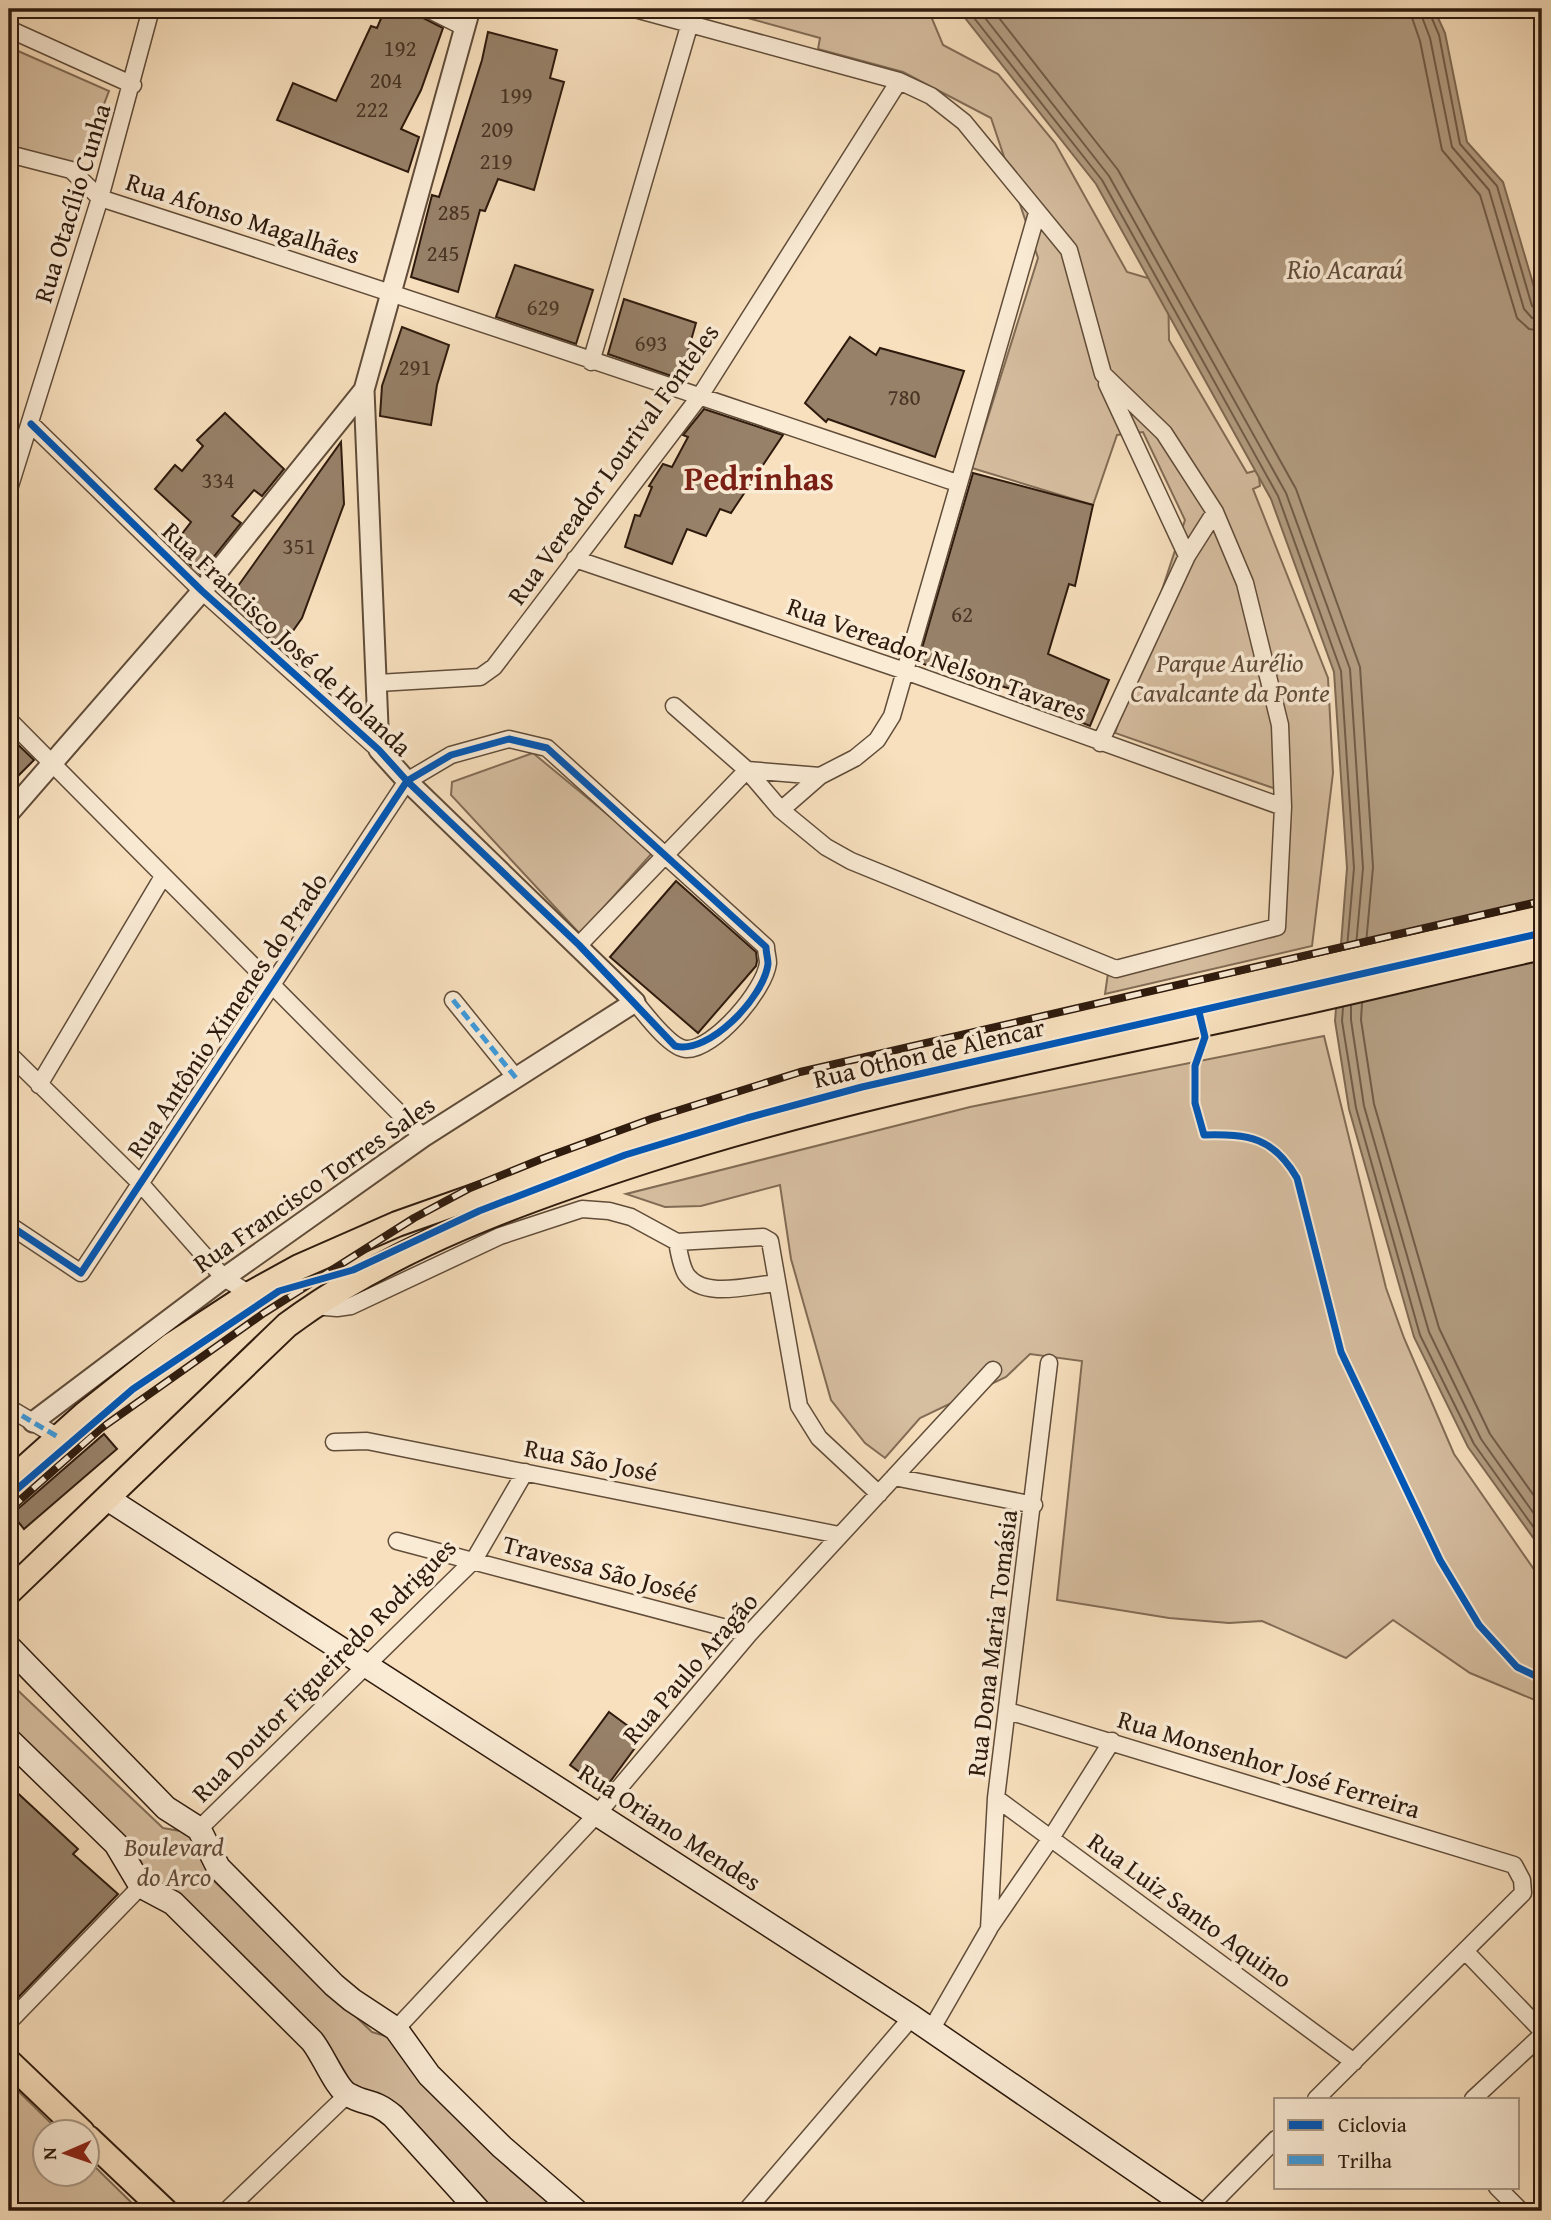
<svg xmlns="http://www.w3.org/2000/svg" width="1551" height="2220" font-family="'Gentium Book Plus',serif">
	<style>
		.green { fill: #d6bea0; stroke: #826c56; stroke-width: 2 }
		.water { fill: #b39d82; stroke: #7e6953; stroke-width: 2 }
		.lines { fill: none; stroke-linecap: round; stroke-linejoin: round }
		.shore { stroke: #705c48; stroke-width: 2 }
		.building { fill: #978169; stroke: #2e1a0d; stroke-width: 2 }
		.minor-casing { stroke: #604c39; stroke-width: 19 }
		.tertiary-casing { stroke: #604c39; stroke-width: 23 }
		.secondary-casing { stroke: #2e1a0d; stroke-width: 26 }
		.primary-casing { stroke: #2e1a0d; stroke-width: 28 }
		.minor { stroke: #faebd5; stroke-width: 16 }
		.tertiary { stroke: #faebd5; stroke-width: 19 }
		.secondary { stroke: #faebd5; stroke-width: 23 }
		.primary { stroke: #f8e0be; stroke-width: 24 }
		.rail-casing { stroke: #2e1a0d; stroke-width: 8 }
		.rail { stroke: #faebd5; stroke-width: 5; stroke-dasharray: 16; stroke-linecap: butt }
		.quiet { stroke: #3d9bde; stroke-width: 5; stroke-dasharray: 10 5; stroke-linecap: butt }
		.cycleway-casing { stroke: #faebd5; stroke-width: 11 }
		.cycleway { stroke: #0057b8; stroke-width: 7 }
		.labels { text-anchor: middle; stroke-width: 7; stroke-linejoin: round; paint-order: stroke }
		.number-label { font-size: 23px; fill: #483424 }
		.street-label { font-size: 26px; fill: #2e1a0d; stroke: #faebd5 }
		.park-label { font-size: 26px; font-style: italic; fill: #604b39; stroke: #faebd5 }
		.water-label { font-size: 28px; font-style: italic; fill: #634e3c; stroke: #faebd5 }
		.district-label { font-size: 33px; font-weight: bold; fill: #7a1f14; stroke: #faebd5 }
	</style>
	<rect width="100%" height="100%" fill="#f8e0be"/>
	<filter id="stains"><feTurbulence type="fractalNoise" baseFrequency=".00286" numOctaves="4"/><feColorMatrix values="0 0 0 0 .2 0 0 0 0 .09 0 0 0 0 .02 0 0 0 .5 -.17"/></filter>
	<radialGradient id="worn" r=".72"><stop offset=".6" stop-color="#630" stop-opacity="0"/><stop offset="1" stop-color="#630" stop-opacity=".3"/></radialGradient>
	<path class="green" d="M715 9H928L943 45 998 74 1055 143 1127 272 1168 284 1169 340 1247 473 1258 470 1260 486 1253 489 1328 678 1333 773 1312 946 1105 994 1108 973 1276 936V789L1115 733 1185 520 1143 432 1117 435 1093 505 972 468 1038 258 991 118 903 72 818 49 820 38Z
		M9 47 109 91 80 166 9 145Z
		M533 753 653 852 580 934 451 795 452 782Z
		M1324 1036 1386 1288 1404 1338 1454 1454 1542 1581V1703L1470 1673 1393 1620 1346 1658 1262 1621 1229 1623 1169 1618 1057 1600 1082 1361 1030 1354 1006 1377 920 1418 885 1458 865 1443 831 1400 791 1259 780 1185 701 1206 665 1207 626 1194 970 1107Z
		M9 1682 163 1828 186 1832 206 1847 212 1879 372 2032 403 2041 422 2084 568 2211H492L400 2109 352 2084 331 2049 216 1934 151 1884 136 1851 9 1727Z
		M9 2082 60 2132H46V2174H88V2160L140 2211H9Z"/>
	<path class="water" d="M958 9H1434L1445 33 1467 142 1503 182 1542 314V1550L1468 1447 1414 1337 1349 1109 1335 1021 1347 868 1334 672 1271 499 1096 184Z"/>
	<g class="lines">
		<path class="shore" d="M967 9 1102 180 1278 496 1341 671 1354 868 1347 948
			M978 9 1109 176 1286 493 1350 669 1363 868 1356 946
			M992 9 1118 170 1296 489 1360 667 1373 867 1366 944
			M1409 9 1420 41 1442 150 1480 195 1517 318 1529 329 1542 331
			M1419 9 1430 38 1452 147 1489 190 1524 309 1532 318 1542 320
			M1428 9 1439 35 1460 144 1497 186 1532 306 1542 312
			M1362 1003 1361 1020 1374 1104 1439 1328 1490 1434 1542 1507
			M1351 1006V1020L1364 1106 1429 1332 1481 1439 1542 1525
			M1343 1008 1342 1021 1356 1108 1420 1335 1474 1444 1542 1539"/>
	</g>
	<path class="building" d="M385 9H414L423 18 443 28 421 90 401 129 419 137 408 172 277 120 293 83 336 101 371 26 377 28Z
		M488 32 557 50 550 78 564 82 534 190 498 179 485 211 480 210 458 292 411 277 432 195 439 197 482 60Z
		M515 265 593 290 576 344 496 317Z
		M624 299 696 323 680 379 608 354Z
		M402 327 449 345 437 385 431 425 380 416 382 386Z
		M850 337 876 355 880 348 964 371 935 457 828 419 826 422 805 403Z
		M704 409 783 435 731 513 720 509 706 536 687 529 672 564 625 547 635 515 640 516 652 487 649 486 663 464 672 467 688 437 683 435Z
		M225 413 284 469 262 496 254 490 232 516 241 523 200 574 172 547 191 522 155 489 175 465 182 471 203 446 197 440Z
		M341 442 344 504 302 618 281 648 228 600Z
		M973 473 1093 505 1075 586 1069 584 1048 654 1109 680 1090 726 1041 706 1044 699 975 678 973 682 918 662Z
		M9 736 34 760 9 785Z
		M676 881 756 952 757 961 756 966 698 1033 610 957Z
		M104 1434 117 1449 24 1529 12 1514Z
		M609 1712 643 1737 604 1790 570 1765Z
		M9 1785 78 1849 73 1854 118 1894 9 2007Z"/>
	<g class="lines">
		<defs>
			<path id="minor" d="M428 9 464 27
				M635 9 899 81 931 96 964 122 1069 250 1103 374 1164 433 1215 512 1245 583 1280 725 1283 807 1277 927 1116 969 851 861 826 847 781 810 747 770 674 706
				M9 29 133 85
				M9 154 71 170 100 198C387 290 672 387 957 483
				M591 362 690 23
				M1107 384 1187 556
				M31 424 202 591 379 750
				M9 489 100 198 151 9
				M575 559 905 671 1283 807
				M378 683 480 677 494 667 700 396 899 81
				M9 720 423 1137
				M1100 743 1187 556 1215 512
				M781 810 820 776 855 758 877 740 892 716 1037 213
				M579 945 747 770 820 776
				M453 1000 516 1078
				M9 1054 140 1183 224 1278 250 1294
				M39 1085 162 878
				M9 1225 81 1273 407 781 451 755 509 739 547 748 766 947C766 952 768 958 768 963 765 990 714 1050 686 1049 670 1048 645 1014 635 1002
				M677 1242C679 1252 681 1266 686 1274 703 1300 751 1285 777 1283
				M313 1306 337 1308 351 1306 500 1236 582 1209 609 1211 631 1217 677 1242 763 1237 770 1241 799 1406 819 1438 879 1494
				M9 1408 58 1437
				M334 1442 367 1441 839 1535
				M894 1477 1034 1505
				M397 1541 749 1634
				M1008 1711 1514 1865 1522 1880 1523 1893 1316 2099
				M996 1798 1354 2062
				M199 1829 474 1560 525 1472
				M990 1927 1051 1838 1112 1741
				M1466 1952 1542 2031
				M9 2022 141 1886
				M396 2029 598 1813 749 1634 993 1370
				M931 2030 989 1929 996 1798 1049 1363
				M1473 2099 1542 2035
				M1497 2187 1521 2211
				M226 2211 347 2095
				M746 2211 912 2017
				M1205 2211 1276 2139"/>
			<path id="tertiary" d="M9 813 202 591 364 390
				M33 1422 224 1278 423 1137 635 1002 407 781 379 750 364 390 470 9"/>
			<path id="secondary" d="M108 1499 912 2017 1195 2211
				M9 1647 166 1808 199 1829 218 1867 334 1985 352 2000 396 2029 429 2075 502 2147 576 2211
				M9 1740 116 1844 141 1886 173 1903 312 2041C323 2054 336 2089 349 2095 366 2105 373 2099 393 2116L479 2211"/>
			<path id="primary" d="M9 1482 85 1414 172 1345 250 1294 299 1267 397 1224 606 1150 803 1086 1542 918
				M9 1592 287 1325C392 1247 523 1200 647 1160 849 1095 1051 1057 1258 1012 1353 992 1448 968 1542 947
				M9 2062 82 2132
				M88 2138 165 2211"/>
		</defs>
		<use href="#minor" class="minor-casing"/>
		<use href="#tertiary" class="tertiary-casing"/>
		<use href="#secondary" class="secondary-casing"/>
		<use href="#primary" class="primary-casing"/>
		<use href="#minor" class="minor"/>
		<use href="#tertiary" class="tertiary"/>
		<use href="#secondary" class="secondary"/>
		<use href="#primary" class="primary"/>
		<defs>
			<path id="rail" d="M9 1510 100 1429 264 1313 414 1218 470 1188 544 1158 651 1119 800 1072 1542 901"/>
		</defs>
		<use href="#rail" class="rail-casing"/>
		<use href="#rail" class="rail"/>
		<path class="quiet" d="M453 1000 516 1078
			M9 1408 58 1437"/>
		<defs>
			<path id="cycleway" d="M1199 1012 1205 1037 1195 1066V1103L1204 1135C1249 1134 1273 1137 1297 1178L1341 1352 1440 1560 1479 1625 1517 1667 1542 1679
				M9 1225 81 1273 407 781 451 755 509 739 547 748 766 947C766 952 768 959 768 964 764 997 709 1055 675 1046L579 945 407 781 379 750 202 591 31 424
				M9 1496 133 1389 279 1291 353 1270 479 1211 625 1155 747 1118 862 1087 1542 933"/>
		</defs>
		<use href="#cycleway" class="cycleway-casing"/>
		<use href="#cycleway" class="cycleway"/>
	</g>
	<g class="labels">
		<g class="number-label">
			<text x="400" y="56">192</text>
			<text x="386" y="88">204</text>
			<text x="516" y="103">199</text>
			<text x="372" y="117">222</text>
			<text x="497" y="137">209</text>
			<text x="496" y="169">219</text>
			<text x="454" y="220">285</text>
			<text x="443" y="261">245</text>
			<text x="543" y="315">629</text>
			<text x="651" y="351">693</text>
			<text x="415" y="375">291</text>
			<text x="904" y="405">780</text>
			<text x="218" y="488">334</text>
			<text x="299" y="554">351</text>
			<text x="962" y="622">62</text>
		</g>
		<g class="street-label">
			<text transform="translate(72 203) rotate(-73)" y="9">Rua Otacílio Cunha</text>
			<text transform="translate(243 218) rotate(18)" y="9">Rua Afonso Magalhães</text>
			<text transform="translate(613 464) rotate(-54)" y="9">Rua Vereador Lourival Fonteles</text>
			<text transform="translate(287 639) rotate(43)" y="9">Rua Francisco José de Holanda</text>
			<text transform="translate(937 659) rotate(20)" y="9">Rua Vereador Nelson Tavares</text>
			<text transform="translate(227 1015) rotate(-56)" y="9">Rua Antônio Ximenes do Prado</text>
			<text transform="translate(929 1053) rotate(-13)" y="9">Rua Othon de Alencar</text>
			<text transform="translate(314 1184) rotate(-35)" y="9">Rua Francisco Torres Sales</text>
			<text transform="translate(591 1460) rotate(11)" y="9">Rua São José</text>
			<text transform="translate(600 1569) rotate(15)" y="9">Travessa São Joséé</text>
			<text transform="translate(992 1643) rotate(-83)" y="9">Rua Dona Maria Tomásia</text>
			<text transform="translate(690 1668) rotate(-49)" y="9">Rua Paulo Aragão</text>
			<text transform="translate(324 1670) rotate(-45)" y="9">Rua Doutor Figueiredo Rodrigues</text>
			<text transform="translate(1269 1764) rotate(17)" y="9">Rua Monsenhor José Ferreira</text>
			<text transform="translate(670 1827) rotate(33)" y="9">Rua Oriano Mendes</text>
			<text transform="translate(1190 1910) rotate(36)" y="9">Rua Luiz Santo Aquino</text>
		</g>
		<g class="park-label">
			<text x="1230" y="672">Parque Aurélio<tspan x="1230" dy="30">Cavalcante da Ponte</tspan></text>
			<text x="174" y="1856">Boulevard<tspan x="174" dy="30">do Arco</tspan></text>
		</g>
		<g class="water-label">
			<text x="1345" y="279">Rio Acaraú</text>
		</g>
		<g class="district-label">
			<text x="759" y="490">Pedrinhas</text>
		</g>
	</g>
	<rect width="1551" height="2220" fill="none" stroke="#f8e0be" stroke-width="35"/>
	<rect x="10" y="10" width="1530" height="2199" fill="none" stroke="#2e1a0d" stroke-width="3.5"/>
	<rect x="18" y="18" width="1516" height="2185" fill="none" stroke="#2e1a0d" stroke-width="2"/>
	<rect x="1274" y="2098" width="245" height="91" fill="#faebd5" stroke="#a89785" stroke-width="2"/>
	<rect x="1288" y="2120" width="35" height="10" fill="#0057b8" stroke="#a89785" stroke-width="2"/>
	<text x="1338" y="2132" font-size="21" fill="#2e1a0d">Ciclovia</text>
	<rect x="1288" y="2155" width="35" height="10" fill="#3d9bde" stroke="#a89785" stroke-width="2"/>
	<text x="1338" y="2168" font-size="21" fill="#2e1a0d">Trilha</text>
	<g transform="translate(66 2153) rotate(268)"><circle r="33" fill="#faebd5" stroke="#a89785" stroke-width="2"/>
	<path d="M0-5L12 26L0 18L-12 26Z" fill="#8f2418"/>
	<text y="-10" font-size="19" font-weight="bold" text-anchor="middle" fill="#2e1a0d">N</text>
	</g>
	<rect width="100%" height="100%" filter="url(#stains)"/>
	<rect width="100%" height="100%" fill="url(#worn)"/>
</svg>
